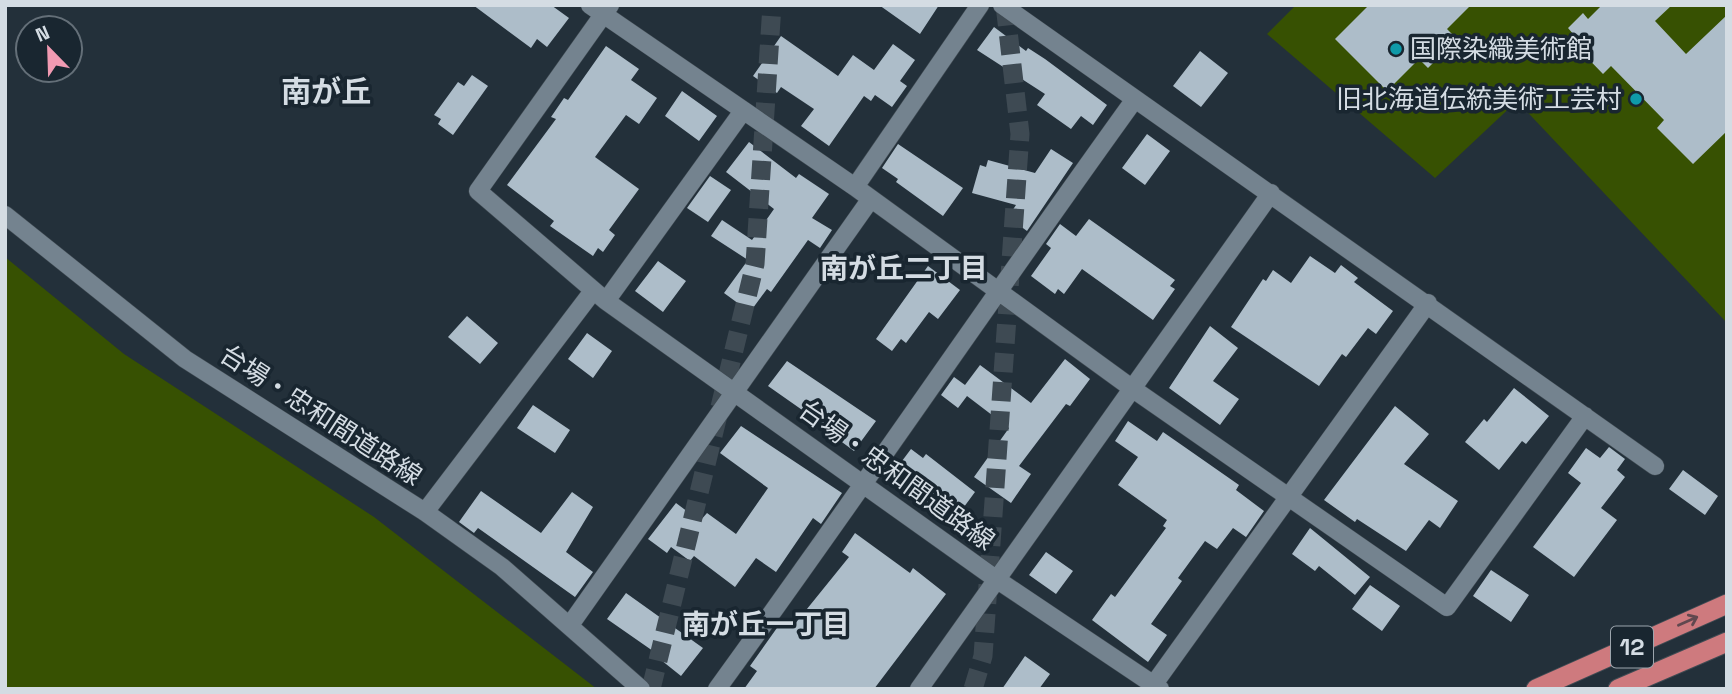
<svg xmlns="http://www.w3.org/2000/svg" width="1732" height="694" font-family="'Space Grotesk','Noto Sans JP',sans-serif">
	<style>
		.green { fill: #375102 }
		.building { fill: #adbdc9 }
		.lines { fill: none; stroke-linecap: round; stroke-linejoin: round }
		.trunk-tunnel { stroke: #3e4a53; stroke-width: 19; stroke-dasharray: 19 10; stroke-linecap: butt }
		.minor-casing { stroke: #404b53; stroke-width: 19 }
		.trunk-casing { stroke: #404b53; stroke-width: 21 }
		.minor { stroke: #74838f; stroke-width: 18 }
		.trunk { stroke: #ce7a7e; stroke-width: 19 }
		.oneway { stroke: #61484f }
		.culture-dot { fill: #0f9aa8; stroke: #192630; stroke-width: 2.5 }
		.labels { text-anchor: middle; stroke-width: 7; stroke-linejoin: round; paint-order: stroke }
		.shield { fill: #192630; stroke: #9ca5ad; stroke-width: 2 }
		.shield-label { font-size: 24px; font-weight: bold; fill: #d4dce3 }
		.poi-label { font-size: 26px; fill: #d4dce3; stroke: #192630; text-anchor: start }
		.street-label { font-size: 26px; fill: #d4dce3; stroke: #192630 }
		.neighbourhood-label { font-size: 28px; font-weight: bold; fill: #d4dce3; stroke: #192630 }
		.quarter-label { font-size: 30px; font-weight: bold; fill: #d4dce3; stroke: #192630 }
	</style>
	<rect width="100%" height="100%" fill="#23303a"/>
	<path class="green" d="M1296 5H1727V323L1517 101 1435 178 1267 34Z
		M5 257 124 354 374 517 597 689H5Z"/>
	<path class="building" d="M473 5H551L569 18 547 47 537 39 531 48Z
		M879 5H939L920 34Z
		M1369 5H1471L1447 29 1457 39 1428 68 1419 59 1387 91 1335 39Z
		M1602 5H1672L1655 21 1686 54 1727 15V131L1693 164 1657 128 1664 120 1611 66 1603 74 1569 39 1574 35 1568 28 1583 13 1588 19Z
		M994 27 1026 51 1028 48 1045 59 1107 105 1093 125 1081 116 1071 129 1037 105 1045 94 977 50Z
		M781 36 838 76 853 55 874 70 893 44 915 60 900 81 907 86 892 107 875 95 871 101 864 96 829 146 801 126 814 109 781 87 777 93 753 76Z
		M606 46 639 69 631 80 657 98 639 124 626 115 595 157 639 189 609 230 615 235 603 252 598 248 593 256 550 226 554 221 507 185 556 119 551 117 564 98 568 100Z
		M1200 51 1228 73 1201 107 1173 86Z
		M472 75 488 86 453 135 438 124 441 119 434 115 458 82 464 86Z
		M682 91 717 116 699 141 665 116Z
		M1147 134 1170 151 1145 185 1122 168Z
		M749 142 796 178 799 174 829 194 812 218 832 230 820 248 808 240 771 292 767 289 750 312 724 293 748 260 711 236 722 220 752 240 774 209 726 172Z
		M898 144 963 188 943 216 896 182 898 179 882 168Z
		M1051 149 1073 163 1027 231 1008 217 1016 205 972 193 980 165 986 167 988 160 1035 173Z
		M710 176 731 190 708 222 687 208Z
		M1089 219 1175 280 1170 286 1175 289 1153 320 1082 269 1064 294 1058 289 1055 294 1031 276 1051 248 1046 244 1060 224 1076 236Z
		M1310 256 1335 273 1341 265 1358 278 1354 282 1393 311 1376 334 1368 328 1346 357 1342 354 1319 386 1231 327 1263 279 1266 281 1273 270 1291 283Z
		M658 261 686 281 663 312 635 291Z
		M928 266 960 290 938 319 929 312 906 343 901 339 892 351 876 339Z
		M467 316 498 343 480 364 448 337Z
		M1210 326 1238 348 1213 381 1239 399 1220 425 1169 388Z
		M587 333 612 351 593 378 568 359Z
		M1065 359 1090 379 1070 406 1066 404 1019 466 1031 474 1011 503 974 477 1009 428 967 396 958 408 941 395 954 377 965 385 980 365 1031 403Z
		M787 361 876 421 854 451 823 428 825 426 768 386Z
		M1514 388 1549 416 1526 444 1522 441 1499 470 1465 442 1484 419 1487 422Z
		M533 405 570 430 555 453 517 428Z
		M1395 406 1429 434 1404 464 1458 501 1440 528 1429 520 1406 551 1357 519 1355 522 1324 500Z
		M1128 421 1157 441 1163 432 1186 448 1239 485 1236 490 1264 511 1246 537 1233 528 1217 549 1205 541 1178 578 1182 581 1151 624 1167 635 1148 662 1092 620 1111 594 1115 597 1166 528 1163 526 1167 520 1118 485 1138 457 1115 441Z
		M741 426 842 493 821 524 813 518 776 572 756 558 735 587 694 556 690 561 671 547 667 553 648 539 676 503 700 521 707 513 736 534 768 488 720 453Z
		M1609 447 1625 459 1617 470 1625 477 1601 508 1617 520 1574 577 1533 547 1581 483 1568 473 1586 448 1600 458Z
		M911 449 923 458 926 454 975 492 950 526 914 500 923 489 896 469Z
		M1683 470 1718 496 1705 515 1669 489Z
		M481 491 541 533 572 492 593 507 566 552 593 572 575 597 478 528 474 533 459 522Z
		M1310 528 1370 577 1355 595 1319 566 1315 571 1292 554Z
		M855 533 910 573 913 568 946 594 874 689H744L757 671 750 666 784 618 794 625 849 557 842 552Z
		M1046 552 1073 571 1056 594 1029 575Z
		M1491 570 1529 595 1511 622 1473 596Z
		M1370 585 1400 606 1382 631 1352 609Z
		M626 593 703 648 681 676 661 660 663 658 607 619Z
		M1025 656 1050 674 1039 689H1002Z"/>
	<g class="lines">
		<path class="trunk-tunnel" d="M651 689 755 264 772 5
			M973 689 983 656 1020 134 1005 5"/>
		<defs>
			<path id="minor" d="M590 5 855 187 1133 389 1447 607 1585 416
				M610 5 478 191 606 301 996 579 1160 689
				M1002 5 1655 466
				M855 187 980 5
				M5 215 185 359 425 512 502 567 641 689
				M606 301 743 111
				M425 512 593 291
				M570 625 870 200
				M1154 684 1428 303
				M717 689C859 494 994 294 1135 99
				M919 689 1271 193"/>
			<path id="trunk" d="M1536 689 1727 604
				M1618 689 1727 642"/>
		</defs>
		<use href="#minor" class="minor-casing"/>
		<use href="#trunk" class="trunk-casing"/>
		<use href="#minor" class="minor"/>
		<use href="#trunk" class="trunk"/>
	</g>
	<defs><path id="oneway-shaft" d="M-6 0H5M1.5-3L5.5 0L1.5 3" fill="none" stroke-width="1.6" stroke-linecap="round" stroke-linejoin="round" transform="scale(1.75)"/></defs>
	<use class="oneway" href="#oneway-shaft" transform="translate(1688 621) rotate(-24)"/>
	<g class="culture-dot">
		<circle cx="1396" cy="49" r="7"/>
		<circle cx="1636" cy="99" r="7"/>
	</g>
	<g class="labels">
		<rect class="shield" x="1611" y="626.5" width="42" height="41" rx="5"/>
		<g class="shield-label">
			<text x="1632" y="655">12</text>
		</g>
		<g class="poi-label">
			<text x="1410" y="58">国際染織美術館</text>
			<text x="1622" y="108" text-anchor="end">旧北海道伝統美術工芸村</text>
		</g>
		<g class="street-label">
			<text transform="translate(321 415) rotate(33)" y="9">台場・忠和間道路線</text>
			<text transform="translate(897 475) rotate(36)" y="9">台場・忠和間道路線</text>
		</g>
		<g class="neighbourhood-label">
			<text x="904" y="278">南が丘二丁目</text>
			<text x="766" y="634">南が丘一丁目</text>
		</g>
		<g class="quarter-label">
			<text x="326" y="102">南が丘</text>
		</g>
	</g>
	<rect width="1732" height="694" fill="none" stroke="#d4dce3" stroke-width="14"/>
	<g transform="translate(49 49) rotate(337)"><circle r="33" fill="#192630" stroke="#646f78" stroke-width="2"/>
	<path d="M0-5L12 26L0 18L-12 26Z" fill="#f19ab2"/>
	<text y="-10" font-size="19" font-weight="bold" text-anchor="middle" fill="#d4dce3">N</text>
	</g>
</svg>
